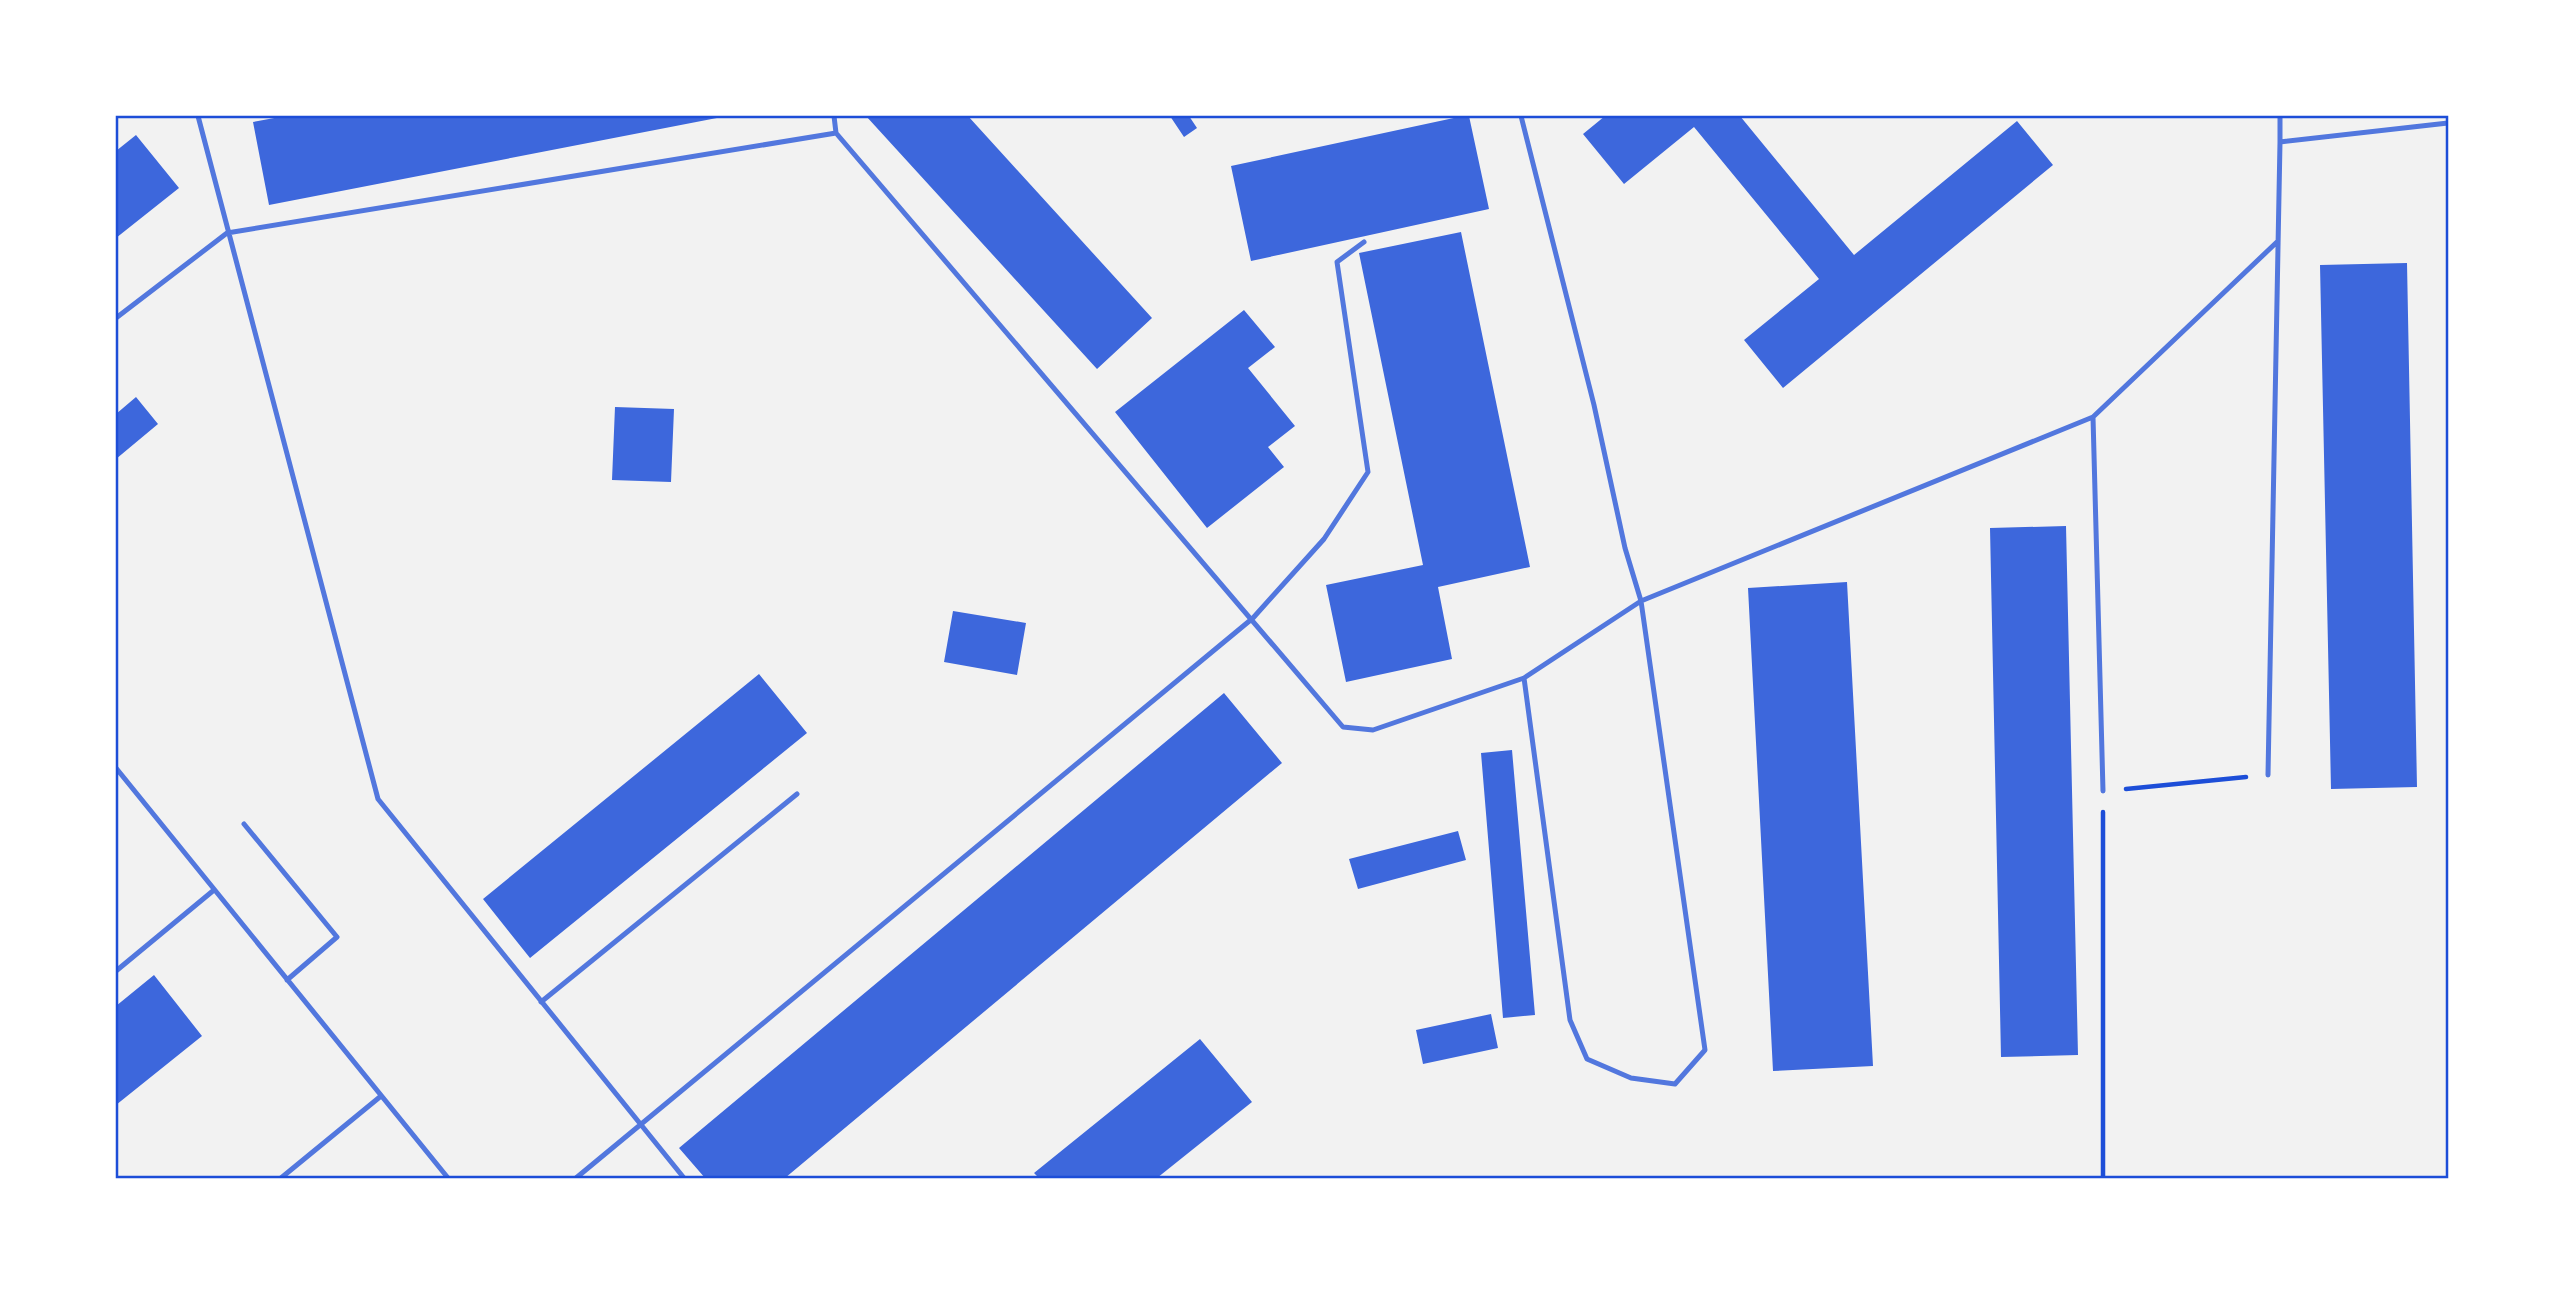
<svg xmlns="http://www.w3.org/2000/svg" width="2564" height="1294" font-family="'Work Sans',sans-serif">
	<style>
		.building { fill: #3d67dc }
		.lines { fill: none; stroke-linecap: round; stroke-linejoin: round }
		.path { stroke: #1d4ed8; stroke-width: 4.5 }
		.service { stroke: #5277de; stroke-width: 5 }
		.neatline { fill: none; stroke: #1d4ed8; stroke-width: 2.5 }
	</style>
	<rect width="100%" height="100%" fill="#f2f2f2"/>
	<path class="building" d="M285 116H722V117L269 205 253 122Z
		M866 116H968L1152 318 1097 369Z
		M1170 116H1189L1197 128 1184 137Z
		M1463 116H1469L1489 209 1251 261 1231 166Z
		M1605 116H1740L1854 255 2017 121 2053 165 1783 388 1744 340 1819 279 1694 127 1624 184 1583 134Z
		M136 135 179 188 116 238V151Z
		M1461 232 1530 567 1438 587 1452 659 1346 682 1326 585 1423 565 1359 253Z
		M2407 263 2417 787 2331 789 2320 265Z
		M1244 310 1275 347 1248 368 1295 426 1268 447 1284 467 1207 528 1115 412Z
		M136 397 158 424 116 459V414Z
		M615 407 674 409 671 482 612 480Z
		M2066 526 2078 1055 2001 1057 1990 528Z
		M1847 582 1873 1066 1773 1071 1748 588Z
		M953 611 1026 623 1017 675 944 662Z
		M759 674 807 733 530 958 483 899Z
		M1224 693 1282 763 785 1178H705L679 1148Z
		M1512 750 1535 1015 1503 1018 1481 753Z
		M1458 831 1466 860 1358 889 1349 859Z
		M154 975 202 1036 116 1105V1006Z
		M1491 1014 1498 1048 1423 1064 1416 1030Z
		M1200 1039 1252 1102 1157 1178H1039L1034 1173Z"/>
	<g class="lines">
		<path class="path" d="M2126 789 2246 777
			M2103 1178V812"/>
		<path class="service" d="M198 116 378 799 684 1178
			M834 116 836 133 1343 727 1373 730 1524 678 1641 601 2093 417
			M1521 116 1594 405 1625 548 1641 601 1705 1050 1675 1084 1631 1078 1587 1059 1570 1020 1524 678
			M2280 116V142L2448 123
			M116 318 227 233 836 133
			M116 768 448 1178
			M2268 775 2280 142
			M2103 791 2093 417 2278 241
			M244 824 337 937 287 980
			M116 971 214 890
			M541 1002 797 794
			M281 1178 381 1096
			M576 1178 1253 618 1324 539 1368 472 1337 262 1364 242"/>
	</g>
	<rect width="2564" height="1294" fill="none" stroke="#ffffff" stroke-width="234"/>
	<rect x="117" y="117" width="2330" height="1060" class="neatline"/>
</svg>
